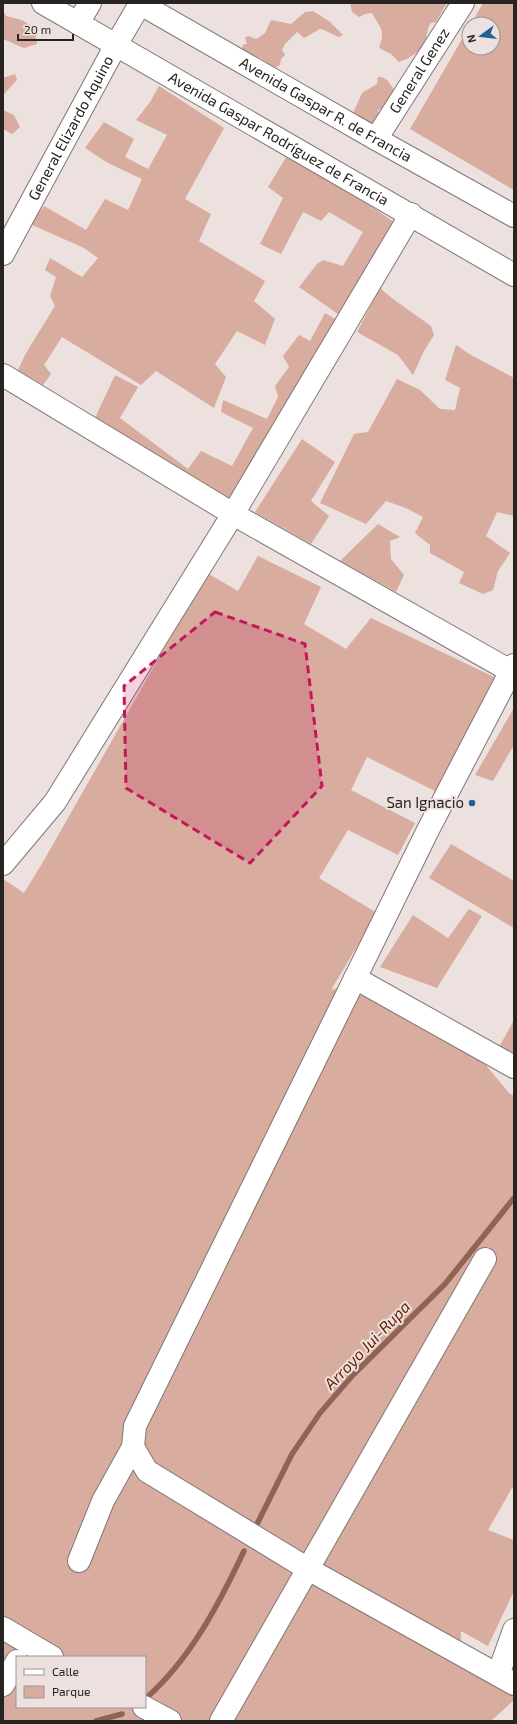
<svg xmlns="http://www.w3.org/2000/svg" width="517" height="1724" font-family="'Exo 2',sans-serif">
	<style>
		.green { fill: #d8ac9e; fill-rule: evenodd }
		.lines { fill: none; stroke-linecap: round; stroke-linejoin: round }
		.stream { stroke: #8f6455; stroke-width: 5.5 }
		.minor-casing { stroke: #807774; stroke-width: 24 }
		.minor { stroke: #fff; stroke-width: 22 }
		.marked { fill: #c2185b; fill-opacity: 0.2; stroke: #c2185b; stroke-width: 3; stroke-dasharray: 8 5; stroke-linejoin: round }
		.poi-dot { fill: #236097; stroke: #ece1de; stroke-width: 1.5 }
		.labels { text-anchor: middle; stroke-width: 4; stroke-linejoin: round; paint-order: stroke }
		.street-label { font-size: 15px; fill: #272422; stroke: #ece1de }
		.poi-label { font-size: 15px; fill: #272422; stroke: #ece1de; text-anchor: end }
		.water-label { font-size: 16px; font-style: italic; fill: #671e01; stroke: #ece1de }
	</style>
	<rect width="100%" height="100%" fill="#ece1de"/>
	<path class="green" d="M350 3H447L436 22 431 23C427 29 427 33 426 39 424 50 409 59 399 62L391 54 379 48C386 30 380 28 372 13L365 14 359 17 352 12Z
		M483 3H514V190L410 129 469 27V48H493V24H471Z
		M3 11 6 16 22 20 35 29 37 44 24 48 3 39Z
		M313 11 329 21 343 35 339 37C332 35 327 30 320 29L304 38 297 32 285 44 282 50 285 55 281 59 280 65 274 68 260 58 248 56 241 49 244 44H247L245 38 248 36 256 39 265 33 271 20 291 24 305 12Z
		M15 74 17 80 3 95V78Z
		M378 77C388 77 388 83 394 89L385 108 378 110 382 121 377 128 351 118 362 93 377 84Z
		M159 86 224 128 185 199 211 214 199 241 265 281 254 301 275 319 265 345 237 331 215 364 226 377 214 408 156 371 141 385 62 337 44 365 51 374 43 385 18 370 26 353 55 306 50 296 56 277 45 270 50 258 82 277 98 258 84 248 30 224 44 206 86 230 105 199 128 210 142 179 108 163 85 148 104 122 134 139 125 157 148 169 167 135 136 120 150 102Z
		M3 110 14 115 20 127 12 134 3 129Z
		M288 154 372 207 394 222 341 316 299 287 317 264 323 260 343 266 363 232 329 212 321 221 303 212 281 254 260 244 283 198 268 187Z
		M380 288 393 299 431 326 434 335 424 351 413 375 398 355 357 332Z
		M325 313 339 321 231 500 95 418 115 375 138 387 120 418 188 469 201 451 232 466 253 428 221 412 223 400 267 419 278 397 275 386 289 367 283 356 299 335 310 341Z
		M456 345 471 355 514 378V516L497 512 486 536 510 553 498 571 493 590 483 594 459 583 464 572 430 553V545L415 533 423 517 406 508 386 501 366 524 320 503 354 434 368 432 397 379 420 390 440 409 455 410 460 388 445 380Z
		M302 439 335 462 311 501 329 516 311 544 255 512Z
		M378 524 400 537 390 541 391 559 404 575 396 592 340 561Z
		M258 556 321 587 304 624 346 649 371 618 494 677 437 792 367 757 351 790 415 823 398 855 348 830 319 878 377 913 331 990 355 983 465 1040 509 1093 514 1096V1489L512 1488 488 1530 514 1540V1591L488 1646 461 1631V1663L514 1692V1700L491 1721H3V879L24 893 43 862 207 573 238 591ZM17 1657H145V1707H17Z
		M514 708V745L493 781 475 775Z
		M451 844 514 881V928L429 878Z
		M469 909 482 916 437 988 380 967 413 915 448 938Z
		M514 1020V1060L498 1049Z"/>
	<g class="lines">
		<path class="stream" d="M257 1524 292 1454 320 1413 353 1375 445 1284 514 1198
			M145 1699C190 1660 219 1604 244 1551
			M96 1721 122 1714"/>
		<defs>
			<g id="minor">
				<path id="s1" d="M43 3 514 275"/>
				<path id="s2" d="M139 3 376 139 514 216"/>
				<path d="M78 23 90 3"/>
				<path id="s3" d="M376 139 463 3"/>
				<path id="s4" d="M3 254 116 45 140 4"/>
				<path d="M3 375 233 514 514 673"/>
				<path d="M3 864 55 802 233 514 411 214"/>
				<path d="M355 978 514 1067"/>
				<path d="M133 1447 147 1471 308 1569 514 1684"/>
				<path d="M79 1561 103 1501 133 1447 135 1426 428 830 514 665"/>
				<path d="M3 1628 52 1657"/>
				<path d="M498 1675 514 1630"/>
				<path d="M3 1685 17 1661"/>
				<path d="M144 1707 170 1721"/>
				<path d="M221 1721 485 1259"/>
			</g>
		</defs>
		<use href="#minor" class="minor-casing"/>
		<use href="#minor" class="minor"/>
	</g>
	<path class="marked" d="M215 612 305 644 322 786 250 863 126 788 124 686Z"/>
	<circle class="poi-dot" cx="472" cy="803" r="4"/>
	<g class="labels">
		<g class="street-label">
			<text dy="5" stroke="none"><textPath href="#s3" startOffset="81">General Genez</textPath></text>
			<text dy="5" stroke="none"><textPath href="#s2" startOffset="215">Avenida Gaspar R. de Francia</textPath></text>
			<text dy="5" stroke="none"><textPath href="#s4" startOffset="143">General Elizardo Aquino</textPath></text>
			<text dy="5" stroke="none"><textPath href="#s1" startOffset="272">Avenida Gaspar Rodríguez de Francia</textPath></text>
		</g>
		<g class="poi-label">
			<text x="464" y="808">San Ignacio</text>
		</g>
		<g class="water-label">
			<text transform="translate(367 1345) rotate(-46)" y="6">Arroyo Jui-Rupa</text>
		</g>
	</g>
	<rect width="517" height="1724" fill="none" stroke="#272422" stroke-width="8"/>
	<rect x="16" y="1656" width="130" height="52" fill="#ece1de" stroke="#9d9593"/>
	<rect x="24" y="1669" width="20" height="6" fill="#ffffff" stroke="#9d9593"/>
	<text x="52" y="1676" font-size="12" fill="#272422">Calle</text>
	<rect x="24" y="1686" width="20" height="12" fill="#d8ac9e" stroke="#9d9593"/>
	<text x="52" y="1696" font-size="12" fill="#272422">Parque</text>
	<g transform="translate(481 36) rotate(255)"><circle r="19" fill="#ece1de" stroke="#9d9593"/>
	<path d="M0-3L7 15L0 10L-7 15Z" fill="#236097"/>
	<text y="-6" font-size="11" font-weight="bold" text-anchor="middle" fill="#272422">N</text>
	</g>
	<path d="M18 34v6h55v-6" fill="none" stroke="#272422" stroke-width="2"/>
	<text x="24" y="34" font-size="12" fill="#272422" stroke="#ece1de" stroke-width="3" paint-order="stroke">20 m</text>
</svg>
